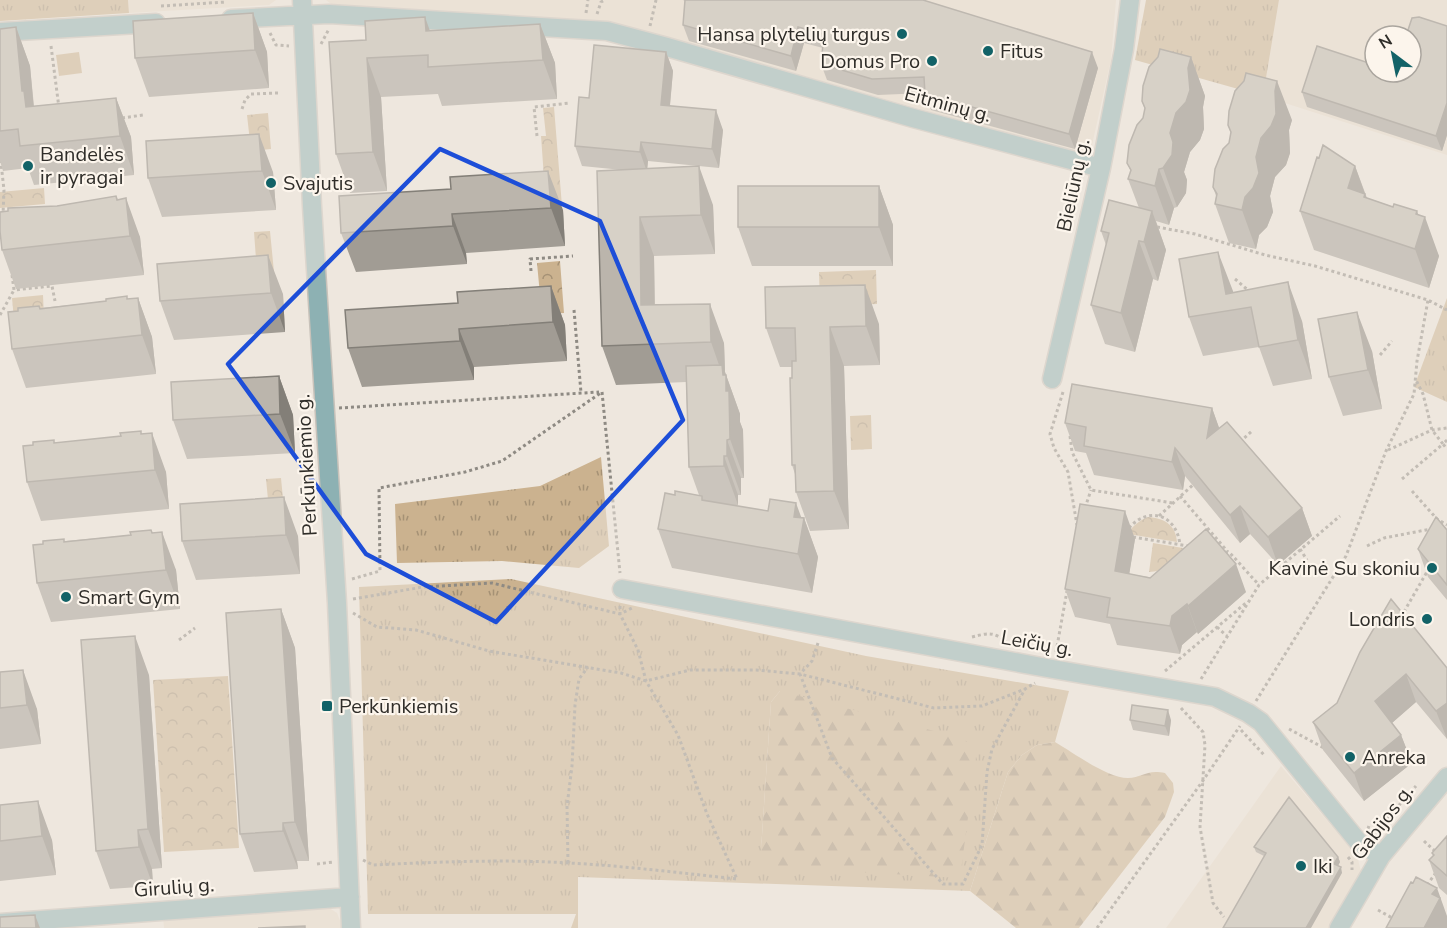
<svg xmlns="http://www.w3.org/2000/svg" width="1447" height="928" font-family="'Nunito Sans',sans-serif">
	<style>
		.built { fill: #e7dbcc; fill-rule: evenodd }
		.grass { fill: url(#grass-tufts); fill-rule: evenodd }
		.forest { fill: url(#forest-firs) }
		.park { fill: url(#park-crowns) }
		.pitch { fill: #cbb28f }
		.lines { fill: none; stroke-linecap: round; stroke-linejoin: round }
		.minor-casing { stroke: #c8c2ba; stroke-width: 21 }
		.path { stroke: #8e8a83; stroke-width: 3; stroke-dasharray: 3 3; stroke-linecap: butt }
		.minor { stroke: #8db1b3; stroke-width: 18 }
		.wall { fill: #a19c94 }
		.shaded-wall { fill: #837f78 }
		.building { fill: #bbb5ac; stroke: #837f78; stroke-width: 1.5 }
		.marked { fill: none; stroke: #1d4ed8; stroke-width: 4.5; stroke-linejoin: round }
		.poi-dot { fill: #126267; stroke: #fcf5ec; stroke-width: 2 }
		.labels { text-anchor: middle; stroke-width: 4.5; stroke-linejoin: round; paint-order: stroke }
		.poi-label { font-size: 20px; fill: #2f2d29; stroke: #fcf5ec; text-anchor: start }
		.street-label { font-size: 20px; fill: #2f2d29; stroke: #fcf5ec }
	</style>
	<defs>
		<pattern id="grass-tufts" width="24" height="20" patternUnits="userSpaceOnUse" patternTransform="scale(1.5)"><rect width="24" height="20" fill="#cbb28f"/><path d="M3 7l-1-3M5 7V3M7 7l1-3M15 17l-1-3M17 17v-4M19 17l1-3" fill="none" stroke="#a59175"/></pattern>
		<pattern id="forest-firs" width="22" height="20" patternUnits="userSpaceOnUse" patternTransform="scale(1.5)"><rect width="22" height="20" fill="#cbb28f"/><path d="M5 1l3.5 6h-7zM16 11l3.5 6h-7z" fill="#a59175"/></pattern>
		<pattern id="park-crowns" width="20" height="18" patternUnits="userSpaceOnUse" patternTransform="scale(1.5)"><rect width="20" height="18" fill="#cbb28f"/><path d="M2 6a3 3 0 1 1 6 0M12 15a3 3 0 1 1 6 0" fill="none" stroke="#a59175"/></pattern>
	</defs>
	<rect width="100%" height="100%" fill="#eee7de"/>
	<path class="built" d="M128 0H276L269 5 129 13Z
		M326 0H1116L1111 60 1092 145 1082 155 627 26 335 7Z
		M1279 0H1447V155L1263 96ZM1375 36H1411V72H1375Z
		M1281 766 1357 856 1361 871 1329 928H1166Z
		M328 907 337 913 343 928H164L163 916Z"/>
	<path class="grass" d="M0 0H128L129 13 0 21Z
		M1146 0H1279L1263 96 1135 60Z
		M1447 298V402L1414 387Z
		M601 457 609 546 579 568 502 561 397 563 395 504 540 486Z
		M511 579 866 656 1069 691 1055 742 1037 745 1022 755 1008 772 970 891 578 877V928H571L576 914H368L359 587ZM780 691 761 850 771 702Z"/>
	<path class="forest" d="M780 691 961 738 977 749 960 878 773 867 761 850 771 702Z
		M1055 742C1074 753 1107 778 1128 778 1142 778 1146 769 1165 773L1173 783 1174 792 1165 817 1079 928H1016L970 891 1008 772 1022 755 1037 745Z"/>
	<path class="park" d="M554 107 562 206 551 207 544 178 541 136H546L543 108Z
		M268 113 271 149 251 151 247 115Z
		M44 188 45 204 0 208V192Z
		M270 231 274 272 257 273 254 232Z
		M560 261 564 313 549 314 540 295 537 263Z
		M876 270 877 304 820 306 819 272Z
		M43 295 44 317 14 320 12 298Z
		M871 415 872 449 851 450 850 416Z
		M281 478 284 509 269 510 266 479Z
		M1148 517C1164 518 1176 525 1177 542L1128 534C1133 525 1139 521 1148 517Z
		M1153 543 1183 548C1178 561 1163 572 1149 572Z
		M228 676 239 848 164 852 153 680Z"/>
	<path class="pitch" d="M79 52 82 73 59 76 56 55Z"/>
	<g class="lines">
		<defs>
			<path id="minor" d="M302 0 312 206 337 603 351 928
				M231 19 329 14 607 31 667 47 913 118 1101 168
				M0 32 156 23
				M1052 379 1101 168 1124 49 1130 0
				M622 589 1047 668 1215 697 1248 713 1261 722 1360 844 1381 856
				M0 923 350 897
				M1339 928 1381 856 1447 777"/>
		</defs>
		<use href="#minor" class="minor-casing"/>
		<path class="path" d="M161 6 226 2
			M586 13 588 0
			M597 14 601 2 605 0
			M650 26 656 0
			M270 33 276 45 289 46
			M321 44 329 29
			M51 46 59 108
			M242 109 245 100 251 94 278 93
			M122 118 143 115
			M537 136 534 107 570 103
			M0 154 4 190 3 215
			M1157 227 1195 234 1265 255 1315 266 1428 300 1447 310
			M531 271 530 259 573 256
			M12 275 14 290 52 286 55 301
			M1235 279 1249 291
			M574 310 581 393
			M0 315 14 290
			M1380 355 1392 341
			M602 392 620 573
			M1063 392 1050 434 1054 448 1068 472 1077 525
			M339 408 599 392
			M1070 436 1072 452 1091 490 1173 503
			M1447 440 1443 444 1447 449
			M1240 442 1253 430
			M1388 450 1432 430 1447 428
			M1402 479 1443 444 1432 430 1423 394 1416 380
			M1412 491 1437 519 1447 525
			M1180 496 1228 552
			M1085 508 1091 490
			M1159 516 1195 483
			M1129 528C1149 505 1177 515 1180 545
			M1133 537 1188 546
			M1367 546 1384 538 1431 529
			M1300 549 1307 560
			M1225 552 1230 553 1259 585
			M352 579 380 571 379 488 465 472 502 461 602 392
			M353 599 423 587 492 583 620 614 632 608
			M620 606V614L638 650 646 681 678 735 707 814 737 879
			M353 613 377 627 416 630 489 651 621 673 646 681 690 670H756L800 674 934 708 982 706 1025 689
			M1401 617 1428 570
			M1217 627 1227 636
			M972 637C988 633 994 631 1007 643
			M179 640 195 628
			M818 643 812 661 800 674 832 758 943 884H963L982 845 987 772 992 749 1025 689 1035 683
			M1056 652 1067 591
			M1165 671 1247 602
			M1201 679 1259 585 1340 516
			M1256 701 1346 556 1386 451 1414 394 1417 361 1428 300
			M1181 708 1203 732 1205 745 1200 827 1213 903 1224 917
			M1289 729 1324 748 1325 746
			M1241 730 1265 756
			M1367 827 1373 829 1379 828 1416 786
			M1424 841 1436 852
			M1348 857 1352 862V870
			M363 860 373 865C438 862 504 859 569 863 626 866 681 873 737 879
			M568 863 567 806 572 766 575 705 579 679 588 667
			M317 864 333 862
			M1427 885 1435 874
			M1378 910 1394 919
			M1097 928 1202 782 1240 726"/>
		<use href="#minor" class="minor"/>
	</g>
	<path class="wall" d="M683 0H923L1098 68 1075 149 931 110 925 93 878 95 827 80 821 64 823 48 804 43 796 71 689 41 683 25 685 1Z
		M253 13 267 52 269 88 149 97 135 58Z
		M540 24 555 63 557 99 442 106 438 94 381 97 387 191 350 193 336 154 366 40 430 31Z
		M1447 26V135L1442 151 1307 107 1302 92 1375 72H1411Z
		M16 27 30 66 34 106 116 98 131 137 134 175 34 185 28 168 3 171 0 161V29Z
		M666 52 673 71 670 106 723 130 719 168 648 161 647 168 713 205 715 254 654 256 655 305 724 343 725 372 740 414V422L743 430 744 478H741V495H738V505H732L804 518 818 557 812 593 672 568 658 529 675 495H699L689 467 686 382 616 385 602 346 622 170 582 166 575 146 589 98Z
		M1191 57 1205 96 1203 107 1204 129 1200 140 1190 152 1184 172 1187 180 1186 193 1177 207 1174 208 1169 225 1156 221 1166 250 1158 281 1153 279 1135 352 1105 344 1091 305 1106 245 1101 231 1139 208 1128 179 1131 172 1127 163 1143 118 1145 110 1142 101Z
		M1292 120 1289 130 1290 153 1286 165 1275 177 1270 196 1273 212 1267 227 1259 235 1256 249 1229 243 1215 204 1216 196 1213 187 1229 143 1231 134 1228 125Z
		M146 141 273 172 276 210 162 217 148 178Z
		M1355 166 1367 198 1418 215 1439 256 1429 288 1314 250 1300 211Z
		M879 186 893 225V266H752L738 227Z
		M451 189 563 210 565 246 466 253 467 264 356 272 341 233Z
		M116 196 140 237 144 275 16 289 2 250 57 206Z
		M157 264 283 294 285 332 174 340 160 301Z
		M551 286 565 325 567 361 474 367V380L362 387 348 348 458 303Z
		M1233 291V293L1302 321 1312 379 1273 386 1259 347 1203 356 1189 317Z
		M138 298 152 337 156 374 26 388 12 349 18 311 39 306 40 308Z
		M879 324 880 365 844 366 849 529 810 531 796 492 795 474 792 465V367H780L766 328Z
		M1372 351 1382 409 1343 416 1329 377Z
		M279 376 293 415 295 453 187 459 173 420Z
		M1212 408 1219 428 1302 508 1312 536 1278 565 1250 534 1240 543 1185 476 1183 490 1094 475 1086 453 1075 451 1065 423Z
		M142 434 166 472 169 509 41 521 27 482 55 443Z
		M180 504 298 536 300 574 196 580 182 541Z
		M151 530 176 570 180 609 51 622 37 583 65 541 131 535Z
		M1447 530V600L1428 577 1418 549Z
		M1135 539 1129 574 1246 592 1198 634 1197 632 1182 645 1180 654 1117 645 1110 624 1075 617 1065 589Z
		M281 609 295 648 309 861H297L298 869 254 872 240 834Z
		M1360 652 1447 668V739L1416 702 1392 723 1401 735 1412 763 1364 801 1323 750 1313 722 1337 703Z
		M0 672 37 709 41 744 0 749Z
		M149 675 162 868 152 869 153 886 110 889 96 851Z
		M1130 720H1171L1169 736 1133 730Z
		M0 805 52 840 56 875 0 881Z
		M1447 836V895L1439 888 1429 860 1433 856 1432 853Z
		M1254 847 1338 857 1340 862 1338 866 1342 873 1264 856 1256 852Z"/>
	<path class="shaded-wall" d="M253 13 267 52 269 88 255 50Z
		M425 17 439 56 426 31Z
		M540 24 555 63 557 99 543 60Z
		M16 27 30 66 35 122 38 130 40 146 26 107 22 91Z
		M798 27 804 43 796 71 791 56Z
		M666 52 673 71 668 125 661 105Z
		M1092 52 1098 68 1075 149 1069 134Z
		M1191 57 1205 96 1203 107 1204 129 1200 140 1190 152 1184 172 1187 180 1186 193 1177 207 1163 168 1170 133Z
		M367 58 381 97 387 191 373 152Z
		M1277 81 1292 120 1289 130 1290 153 1286 165 1275 177 1270 196 1273 212 1267 227 1259 235 1256 249 1242 210Z
		M116 98 131 137 134 175 120 136Z
		M1447 103V135L1442 151 1436 136Z
		M716 110 723 130 719 168 712 149Z
		M259 134 273 172 276 210 262 171Z
		M641 142 648 161 647 172 640 152Z
		M699 166 713 205 715 254 701 215Z
		M1355 166 1369 205 1348 188Z
		M1159 169 1174 208 1169 225 1155 186Z
		M548 171 563 210 565 246 551 208Z
		M879 186 893 225V266L879 227Z
		M116 196 130 235 126 198 140 237 144 275Z
		M1152 211 1166 250 1158 281 1144 242Z
		M1417 211 1422 225 1425 217 1439 256 1429 288 1415 249 1416 214Z
		M452 214 466 253 467 264 453 226Z
		M640 217 654 256 655 344 641 305Z
		M1139 241 1153 279 1135 352 1121 313Z
		M1218 252 1233 291 1236 309 1226 294Z
		M268 255 283 294 285 332 271 293Z
		M1288 282 1302 321 1312 379 1298 340Z
		M865 285 879 324 880 365 866 326Z
		M551 286 565 325 567 361 553 322Z
		M138 298 152 337 156 374 142 335Z
		M710 304 724 343 725 372 740 414V422L743 430 744 478 730 439 726 385 711 342Z
		M1357 312 1372 351 1382 409 1368 370Z
		M830 327 844 366 849 529 834 491Z
		M459 329 474 367V380L460 341Z
		M279 376 293 415 295 453 280 414Z
		M1212 408 1222 436 1207 438Z
		M152 433 166 472 169 509 155 470Z
		M727 440 741 478V495L727 456Z
		M1175 448 1185 476 1183 490 1172 462Z
		M724 456 738 495V505L724 466Z
		M284 497 298 536 300 574 286 535Z
		M796 503 803 522 804 518 818 557 812 593 798 554 794 517Z
		M1240 506 1250 534 1240 543 1230 515Z
		M1302 508 1312 536 1278 565 1268 537Z
		M1125 511 1135 539 1125 600 1115 571Z
		M162 532 176 570 180 609 166 570Z
		M1236 564 1246 592 1198 634 1188 606Z
		M1187 604 1197 632 1182 645 1180 654 1170 626 1172 616Z
		M281 609 295 648 309 861 295 822Z
		M135 636 149 675 162 868 148 829Z
		M23 670 37 709 41 744 27 705Z
		M1406 674 1416 702 1385 729 1375 701Z
		M1447 703V739L1436 711Z
		M1168 710 1171 720 1169 736 1165 726Z
		M1401 735 1412 763 1364 801 1354 773Z
		M38 801 52 840 56 875 42 836Z
		M283 823 297 861 298 869 283 831Z
		M138 830 152 869 153 886 139 847Z
		M1338 857 1340 862 1336 869 1334 864Z
		M1341 867 1342 873 1311 928H1306Z
		M1437 888 1447 916V928H1424L1432 894Z
		M35 915 40 928H36Z"/>
	<path class="building" d="M685 0H923L1092 52 1069 134 925 94 924 77 872 79 821 64 824 34 798 27 791 56 683 25Z
		M253 13 255 50 135 58 133 21Z
		M425 17 426 31 540 24 543 60 428 67V55L367 58 373 152 336 154 329 42 366 40 365 21Z
		M1419 17 1447 26V103L1436 136 1302 92 1317 46 1375 65V72H1411V36H1406L1412 18Z
		M16 27 22 91H24L26 107 116 98 120 136 20 146 18 129 0 131V29Z
		M594 45 666 52 661 105 716 110 712 149 641 142 640 152 575 146 579 97 589 98Z
		M1160 49 1191 57 1188 68 1190 90 1186 102 1176 113 1170 133 1173 142 1172 155 1163 168 1159 169 1155 186 1128 179 1131 170 1127 163 1129 145 1137 125 1143 118 1145 108 1142 101 1143 86 1149 67 1158 57Z
		M1246 73 1277 81 1275 91 1276 114 1271 126 1261 138 1256 157 1259 173 1253 188 1245 197 1242 210 1215 204 1217 194 1213 187 1215 169 1223 149 1229 143 1231 132 1228 125 1229 111 1235 91 1244 81Z
		M259 134 262 171 148 178 146 141Z
		M1323 145 1355 166 1348 188 1365 194 1364 197 1393 207 1394 204 1417 211 1416 214 1425 217 1415 249 1300 211 1317 157 1319 158Z
		M699 166 701 215 640 217 641 305 710 304 711 342 602 346 597 171Z
		M548 171 551 208 452 214 453 226 341 233 339 196 451 189 450 177Z
		M738 186H879V227H738Z
		M116 196 117 200 126 198 130 236 2 250 0 231V212L8 211V208L57 206Z
		M1109 200 1152 211 1144 242 1139 241 1121 313 1091 305 1109 233 1101 231Z
		M1218 252 1226 294 1288 282 1298 340 1259 347 1251 307 1189 317 1179 259Z
		M268 255 271 293 160 301 157 264Z
		M865 285 866 326 830 327 834 491 796 492 795 465H792L790 378H792V361H796L795 328H766L765 287Z
		M551 286 553 322 459 329 460 341 348 348 345 310 458 303 457 292Z
		M127 296V299L138 298 142 335 12 349 8 312 18 311V308L39 306 40 309 106 301V299Z
		M1357 312 1368 370 1329 377 1318 319Z
		M722 365 723 375H726V391H729L730 439 727 440V456H724V466L689 467 686 366Z
		M279 376 280 414 173 420 171 382Z
		M1072 384 1212 408 1207 438 1227 422 1302 508 1268 537 1240 506 1230 515 1175 448 1172 462 1084 446 1086 427 1065 423Z
		M141 431V434L152 433 155 470 27 482 23 446 33 445V442L54 440V443L121 436 120 433Z
		M675 491 702 496V500L768 511 770 499 796 503 794 517 804 518 798 554 658 529 665 493 675 495Z
		M284 497 286 535 182 541 180 504Z
		M1080 504 1125 511 1115 571 1150 578 1206 529 1236 564 1188 606 1187 604 1172 616 1170 626 1107 617 1110 598 1065 589Z
		M1436 517 1447 530V585L1418 549Z
		M151 530 152 533 162 532 166 570 37 583 33 545 43 544V541L64 539V542L131 535 130 532Z
		M1391 599 1447 668V703L1436 711 1406 674 1375 701 1401 735 1354 773 1313 722 1337 703 1360 652Z
		M281 609 295 822 283 823V831L240 834 226 613Z
		M135 636 148 829 138 830 139 847 96 851 81 640Z
		M23 670 27 705 0 708V672Z
		M1132 705 1168 710 1165 726 1130 720Z
		M1289 797 1338 857 1334 864 1341 867 1306 928H1223L1266 853 1254 847Z
		M38 801 42 836 0 841V805Z
		M1447 836V876L1429 860 1434 855 1432 853Z
		M1416 877 1437 888 1432 894 1440 898 1424 928H1386L1411 882 1413 883Z
		M35 915 36 928H0V917Z
		M305 926V928H258Z"/>
	<path d="M0 0H1447V928H0ZM440 149 600 221 683 420 496 622 366 554 228 364Z" fill="#eee7de" fill-opacity=".55" fill-rule="evenodd"/>
	<path class="marked" d="M440 149 600 221 683 420 496 622 366 554 228 364Z"/>
	<g class="poi-dot">
		<circle cx="902" cy="34" r="6"/>
		<circle cx="988" cy="51" r="6"/>
		<circle cx="932" cy="61" r="6"/>
		<circle cx="28" cy="166" r="6"/>
		<circle cx="271" cy="183" r="6"/>
		<circle cx="1432" cy="568" r="6"/>
		<circle cx="66" cy="597" r="6"/>
		<circle cx="1427" cy="619" r="6"/>
		<rect x="321" y="700" width="12" height="12" rx="3"/>
		<circle cx="1350" cy="757" r="6"/>
		<circle cx="1301" cy="866" r="6"/>
	</g>
	<g class="labels">
		<g class="poi-label">
			<text x="890" y="41" text-anchor="end">Hansa plytelių turgus</text>
			<text x="1000" y="58">Fitus</text>
			<text x="920" y="68" text-anchor="end">Domus Pro</text>
			<text x="40" y="161">Bandelės<tspan x="40" dy="23">ir pyragai</tspan></text>
			<text x="283" y="190">Svajutis</text>
			<text x="1420" y="575" text-anchor="end">Kavinė Su skoniu</text>
			<text x="78" y="604">Smart Gym</text>
			<text x="1415" y="626" text-anchor="end">Londris</text>
			<text x="339" y="713">Perkūnkiemis</text>
			<text x="1362" y="764">Anreka</text>
			<text x="1313" y="873">Iki</text>
		</g>
		<g class="street-label">
			<text transform="translate(948 104) rotate(15)" y="7">Eitminų g.</text>
			<text transform="translate(1073 185) rotate(-78)" y="7">Bieliūnų g.</text>
			<text transform="translate(306 465) rotate(-93)" y="7">Perkūnkiemio g.</text>
			<text transform="translate(1037 643) rotate(10)" y="7">Leičių g.</text>
			<text transform="translate(1382 822) rotate(-53)" y="7">Gabijos g.</text>
			<text transform="translate(174 887) rotate(-4)" y="7">Girulių g.</text>
		</g>
	</g>
	<g transform="translate(1393 54) rotate(328)"><circle r="28" fill="#fcf5ec" stroke="#aaa59e" stroke-width="1.5"/>
	<path d="M0-4.5L10 22L0 15L-10 22Z" fill="#126267"/>
	<text y="-9" font-size="16" font-weight="bold" text-anchor="middle" fill="#2f2d29">N</text>
	</g>
</svg>
